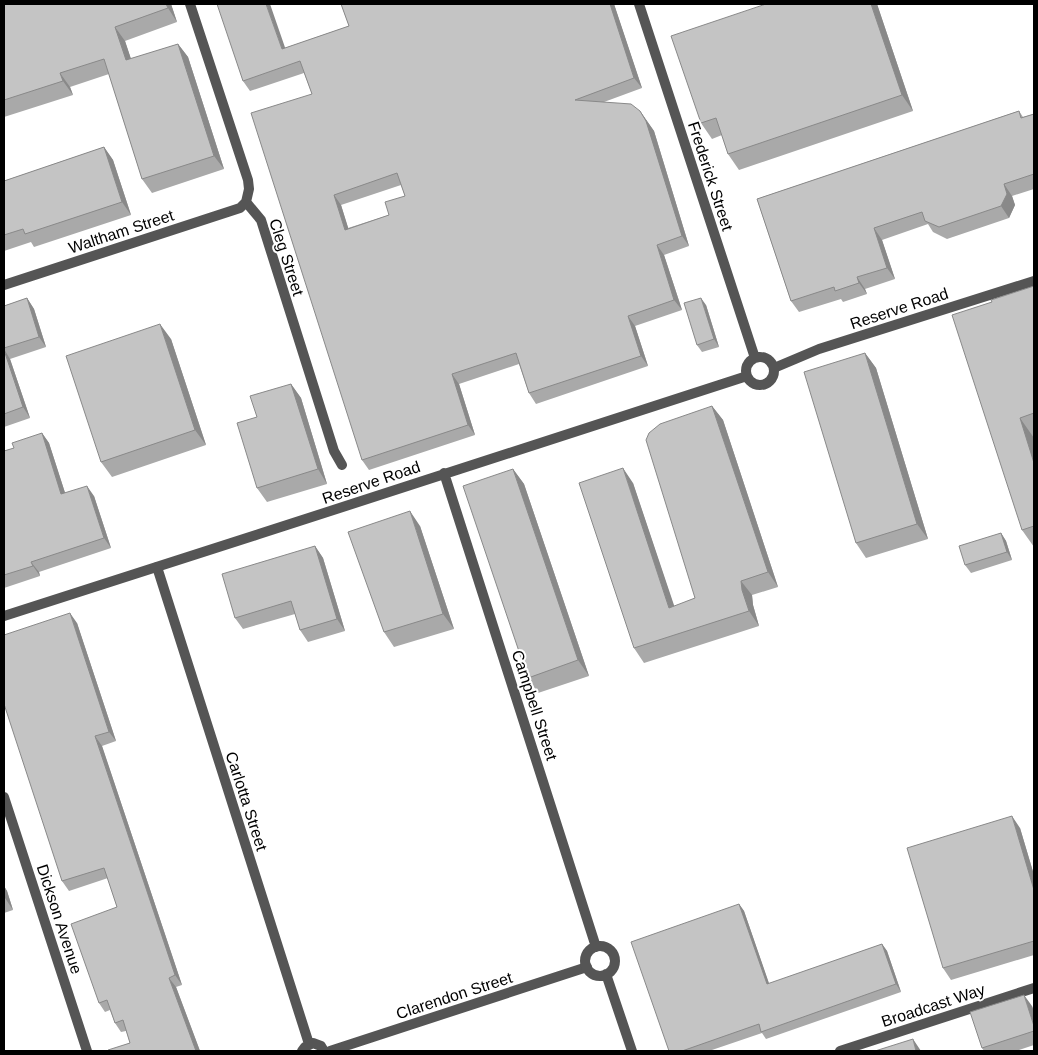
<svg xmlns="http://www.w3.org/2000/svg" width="1038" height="1055" font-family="Helvetica,sans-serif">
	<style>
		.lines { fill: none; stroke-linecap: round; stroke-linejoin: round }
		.minor { stroke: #555; stroke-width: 10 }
		.tertiary { stroke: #555; stroke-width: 10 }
		.wall { fill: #a9a9a9; fill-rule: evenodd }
		.shaded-wall { fill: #898989 }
		.building { fill: #c4c4c4; stroke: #898989; fill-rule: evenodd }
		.labels { text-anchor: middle; stroke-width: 4; stroke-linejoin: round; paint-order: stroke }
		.street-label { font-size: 16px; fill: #000; stroke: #fff }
	</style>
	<rect width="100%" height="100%" fill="#fff"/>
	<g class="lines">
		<path class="minor" d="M190 4 248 180 249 189 246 202 261 220 334 451 342 465
			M4 285 240 208 246 202
			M774 368 819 349 1034 281
			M157 567 309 1044
			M4 797 87 1051
			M302 1051 305 1047 313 1043 321 1046 324 1051
			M330 1051 587 967
			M840 1051 1034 988"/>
		<path class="tertiary" d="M639 4 755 358
			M746 371a14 14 0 1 1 28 0a14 14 0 1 1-28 0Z
			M444 473 596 947
			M4 616C252 537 499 456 747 376
			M585 961a15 15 0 1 1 30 0a15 15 0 1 1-30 0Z
			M606 974 632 1051"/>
	</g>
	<path class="wall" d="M4 4H171L177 22 125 41 131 59 178 44 188 57 224 169 152 193 142 179 109 74 70 87 73 95 4 117Z
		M341 4H614L642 88 604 102 640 111 654 131 689 246 664 255 682 310 635 326 648 366 536 404 529 393 519 364 459 384 475 435 369 470 362 460 312 94 304 73 250 91 243 81 285 48 349 26ZM401 185 405 196 389 215 348 228 341 205Z
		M877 4 913 111 739 170 728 154 722 135 712 139 701 123Z
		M1019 111 1023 117 1034 114V189L1012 196 1015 205 1009 218 947 239 933 232 928 224 882 240 895 279 865 289 867 294 843 302 841 299 799 312 791 301 757 199Z
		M104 147 113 160 131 215 34 247 31 242 4 251V181Z
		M1034 286V547L1022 530 992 302Z
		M27 298 34 309 46 347 10 359 30 418 4 427V306Z
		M706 305 719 347 702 352 697 345Z
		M171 339 206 445 112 477 101 462Z
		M865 353 876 368 928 539 866 558 856 543Z
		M291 384 301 398 327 484 267 502 257 488V417Z
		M712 406 723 420 778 587 752 595 753 605 759 626 644 663 634 648 633 483 674 607 695 598Z
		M42 433 49 443 65 493 94 496 111 548 39 572 40 576 4 588V451L14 448Z
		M513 469 524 484 589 676 538 693 528 678Z
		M420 526 454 629 394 647 384 632Z
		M1001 533 1006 541 1012 560 971 573 965 565Z
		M315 546 323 558 345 631 308 642 300 630 295 614 243 629 235 618Z
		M77 623 116 741 102 746 182 985 176 987 200 1051H108L130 1043 126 1031 121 1032 115 1023 110 1010 105 1012 99 1003 117 907 108 878 69 891 62 881Z
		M1020 828 1034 875V955L951 980 943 968Z
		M4 886 7 891 13 910 4 913Z
		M739 904 744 911 769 984 882 944 887 951 901 992 766 1039 762 1033 709 1051H669Z
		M1032 1006 1034 1012V1045L1016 1051H984L982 1048Z"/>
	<path class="shaded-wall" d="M166 4H171L177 22 168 8Z
		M266 4H270L289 59 282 49Z
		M610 4H614L642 88 634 78Z
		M871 4H877L913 111 902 95Z
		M115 27 125 41 136 74 126 60Z
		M178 44 188 57 224 169 214 156Z
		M60 73 70 87 73 95 63 81Z
		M640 111 654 131 689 246 682 236Z
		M104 147 113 160 131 215 122 202Z
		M1004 184 1012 196 1015 205 1009 218 1001 206Z
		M334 195 341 205 352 240 345 230Z
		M874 228 882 240 895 279 887 268Z
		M657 245 664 255 682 310 674 300Z
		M857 277 865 289 867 294 859 283Z
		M27 298 34 309 46 347 39 337Z
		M701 298 706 305 719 347 714 339Z
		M628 316 635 326 648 366 641 356Z
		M160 324 171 339 206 445 195 430Z
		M4 349 10 359 30 418 23 407Z
		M865 353 876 368 928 539 917 524Z
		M452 374 459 384 475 435 468 425Z
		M291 384 301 398 327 484 318 469Z
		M712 406 723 420 778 587 768 572Z
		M1020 418 1034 438V463Z
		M42 433 49 443 69 505 61 494Z
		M623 468 633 483 680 623 669 608Z
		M513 469 524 484 589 676 578 660Z
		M87 486 94 496 111 548 104 538Z
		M410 511 420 526 454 629 443 614Z
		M1001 533 1006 541 1012 560 1007 552Z
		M315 546 323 558 345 631 337 619Z
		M31 562 39 572 40 576 33 566Z
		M741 581 752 595 753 605 759 626 749 611 742 590Z
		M70 613 77 623 116 741 109 732Z
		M95 736 102 746 182 985 175 975Z
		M1012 816 1020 828 1034 875V890Z
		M4 886 7 891 13 910 5 898 4 893Z
		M739 904 744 911 772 992 767 984Z
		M882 944 887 951 901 992 896 984Z
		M169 978 176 987 200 1051H196Z
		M1024 995 1032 1006 1034 1012V1026Z
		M913 1039 921 1051H916Z"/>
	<path class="building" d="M4 4H166L168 8 115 27 126 60 178 44 214 156 142 179 104 59 60 73 63 81 4 100Z
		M217 4H266L282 49 349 26 341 4H610L634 78 575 100 631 104 640 111 646 121 682 236 657 245 674 300 628 316 641 356 529 393 516 353 452 374 468 425 362 460 251 113 312 94 300 61 243 81ZM397 173 405 196 385 202 389 215 345 230 334 195Z
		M766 4H871L902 95 728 154 716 118 701 123 671 36Z
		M1019 111 1021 118 1034 114V174L1004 184 1007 194 1001 206 939 227 925 221 922 212 874 228 887 268 857 277 859 283 835 291 834 287 791 301 757 199Z
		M104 147 122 202 25 234 23 229 4 235V181Z
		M1034 286V413L1020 418 1034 463V526L1022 530 952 315 992 302 991 300Z
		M27 298 39 337 4 348V306Z
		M701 298 714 339 697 345 684 303Z
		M160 324 195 430 101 462 66 356Z
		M4 350 23 407 4 414Z
		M865 353 917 524 856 543 804 372Z
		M291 384 318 469 257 488 237 423 257 417 250 396Z
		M712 406 768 572 741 581 742 590 749 611 634 648 579 483 623 468 669 608 695 598 646 440 649 433 660 424Z
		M42 433 61 494 87 486 104 538 31 562 33 566 4 575V451L14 448 12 443Z
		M513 469 578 660 528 678 463 486Z
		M410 511 443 614 384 632 348 532Z
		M1001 533 1007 552 965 565 959 546Z
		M315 546 337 619 300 630 291 601 235 618 222 574Z
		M70 613 109 732 95 736 175 975 169 978 196 1051H108V1050L130 1043 123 1020 115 1023 107 1000 99 1003 71 924 117 907 104 868 62 881 4 704V635Z
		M1012 816 1034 890V941L943 968 907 848Z
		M739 904 767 984 882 944 896 984 761 1032 759 1024 682 1051H669L631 942Z
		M1024 995 1034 1026V1031L982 1048 970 1012Z
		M913 1039 916 1051H875Z"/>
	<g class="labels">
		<g class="street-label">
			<text transform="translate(711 176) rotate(72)" y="6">Frederick Street</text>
			<text transform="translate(121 231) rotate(-18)" y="6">Waltham Street</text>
			<text transform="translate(287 257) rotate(72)" y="6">Cleg Street</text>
			<text transform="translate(899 308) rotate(-18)" y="6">Reserve Road</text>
			<text transform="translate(371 482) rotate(-19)" y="6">Reserve Road</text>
			<text transform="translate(535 705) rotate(72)" y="6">Campbell Street</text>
			<text transform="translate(247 801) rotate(72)" y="6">Carlotta Street</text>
			<text transform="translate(60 919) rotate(72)" y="6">Dickson Avenue</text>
			<text transform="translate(454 995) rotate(-18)" y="6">Clarendon Street</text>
			<text transform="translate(933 1005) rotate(-18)" y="6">Broadcast Way</text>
		</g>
	</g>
	<rect width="1038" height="1055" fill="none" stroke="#000000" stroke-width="10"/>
</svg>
